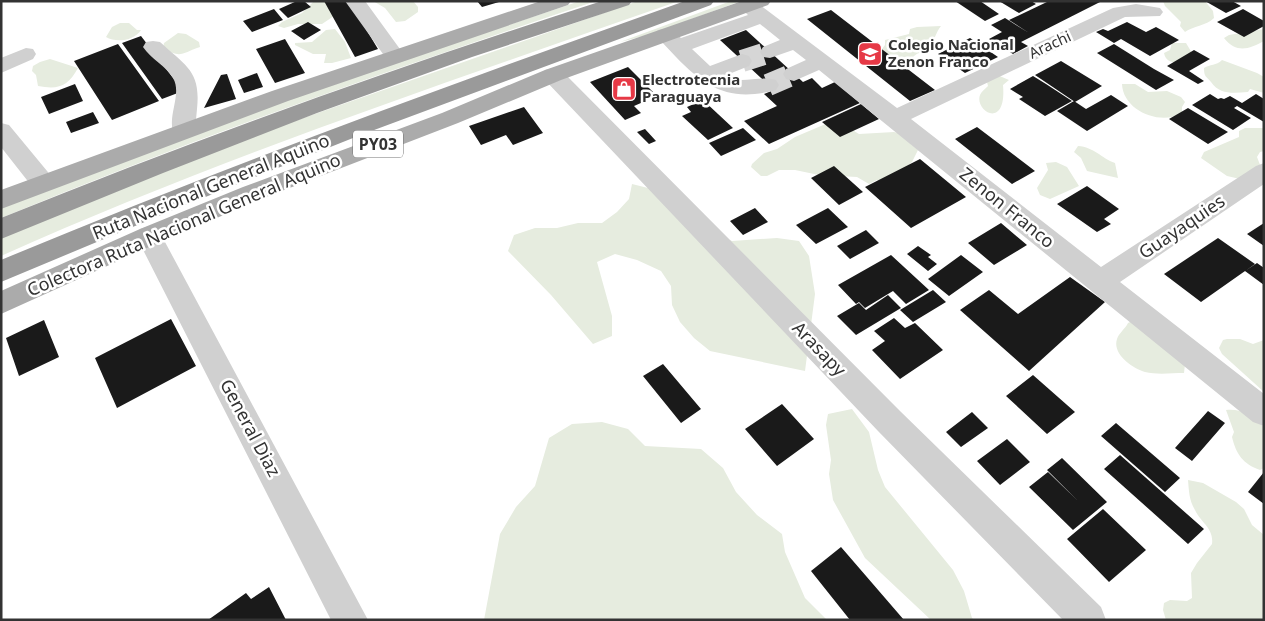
<svg xmlns="http://www.w3.org/2000/svg" width="1265" height="621" font-family="'Noto Sans',sans-serif">
	<style>
		.green { fill: #e6ecdf }
		.building { fill: #1a1a1a }
		.lines { fill: none; stroke-linecap: round; stroke-linejoin: round }
		.minor-tunnel { stroke: #d6d6d6; stroke-width: 22; stroke-dasharray: 22 11; stroke-linecap: butt }
		.minor { fill: #d0d0d0; fill-rule: evenodd }
		.major { fill: #ababab; fill-rule: evenodd }
		.highway { fill: #9a9a9a; fill-rule: evenodd }
		.labels { text-anchor: middle; stroke-width: 5; stroke-linejoin: round; paint-order: stroke }
		.far-poi-label { font-size: 15px; font-weight: bold; fill: #333; stroke: #fff; text-anchor: start }
		.far-street-label { font-size: 15px; fill: #333; stroke: #fff }
		.shield { fill: #fff; stroke: #707070; stroke-width: 1 }
		.shield-label { font-size: 16px; font-weight: bold; fill: #333 }
		.street-label { font-size: 18px; fill: #333; stroke: #fff }
	</style>
	<rect width="100%" height="100%" fill="#fff"/>
	<path class="green" d="M314 1H333L334 16 322 24H298L284 28 278 26 282 22 302 13Z
		M373 1H413L418 7V12L405 21 396 22 385 8Z
		M580 1H596C396 68 196 137 1 218V207L215 124Z
		M638 1H679C451 81 222 157 1 256V237L249 137Z
		M731 1H741L648 35 620 42Z
		M1163 1H1205L1213 11 1214 18C1206 26 1193 26 1185 32L1180 26 1181 22 1165 6Z
		M120 23H129L137 30H141C134 41 116 43 106 37L112 27Z
		M941 26C935 33 934 45 924 51 920 53 917 53 913 57V68L906 71 882 49 885 45V40L909 34 910 29 917 27Z
		M335 29 345 42 351 58 332 63H324L326 54H313L295 45V43L312 42 326 30Z
		M1264 29V41C1249 49 1237 54 1224 38L1229 35Z
		M178 33 186 34 199 42 200 47C182 53 181 59 163 48L164 43Z
		M1172 43H1186L1195 58C1184 61 1167 68 1164 53L1170 50Z
		M50 59 78 68C68 86 59 90 38 86L36 75 32 71 33 66 40 62Z
		M1222 60 1257 73 1264 77V93L1250 89 1248 92C1233 93 1220 95 1211 82 1206 76 1204 77 1204 68 1210 64 1216 66 1222 60Z
		M995 74 1009 80 1003 85C1007 131 974 111 980 95 981 92 985 89 988 86L986 78Z
		M1122 84H1135L1148 92 1167 91 1181 97 1185 102 1182 107V113C1161 126 1123 111 1122 84Z
		M828 123 854 131 859 134 894 132 898 133 918 150 912 162 886 184 877 180 869 184 857 177 819 175 795 170H779L767 176H761L751 167 752 164 764 153 777 149 795 137Z
		M1245 128H1264V151L1260 152 1257 157 1264 175 1249 181 1227 176 1201 158 1204 152 1239 137V131Z
		M1078 146C1094 147 1101 158 1115 163L1118 178 1087 171 1081 158 1074 152Z
		M1056 162 1067 167 1079 186 1050 199 1040 195 1037 188 1048 170 1046 163Z
		M632 184 652 189 712 232 732 241 777 238 799 241 809 256 815 294 805 371 710 351 694 338 680 322 672 305 671 286 661 271 637 260 615 254 597 262 612 316V336L593 344 551 295 508 251 514 235 535 228H557L578 223H602L617 212 629 199Z
		M1136 319 1185 364 1184 373C1172 373 1157 375 1145 372 1132 368 1112 354 1117 339 1119 333 1125 329 1128 323Z
		M1227 339H1240L1253 344 1264 340V392L1222 354 1219 348 1223 340Z
		M852 409 869 432 878 470 885 487 953 570 964 591 972 618 974 620H931L865 558 833 500 829 474 831 460 826 425 828 414Z
		M1226 410C1240 408 1255 416 1264 427V468L1260 470C1243 464 1236 454 1232 437L1234 432Z
		M602 422 628 429 645 446 701 449 723 468 736 492 757 515 782 534 785 552 805 598 827 620H484L500 534 516 507 535 486 549 438 572 424Z
		M1188 480 1203 483 1236 502 1244 509 1252 525 1264 535V620H1166L1163 610 1164 603 1170 600 1187 601 1192 598 1191 573 1197 563 1212 544C1214 528 1201 523 1195 510 1189 500 1189 491 1188 480Z"/>
	<path class="building" d="M297 1H304L311 7 288 18 279 9Z
		M324 1H349L378 49 355 57Z
		M477 1H499V2L482 7Z
		M955 1H980L999 14 985 21Z
		M999 1H1031L1036 4 1019 13Z
		M1049 1H1102L1021 42 1028 46 1013 54 989 39 1002 32 991 25 1005 18 1029 33 1009 20Z
		M1205 1H1232L1241 6 1226 13Z
		M274 9 283 20 252 32 243 21Z
		M1243 9 1264 21V26L1244 37 1217 22Z
		M831 10 935 90 910 101 807 19Z
		M308 22 321 30 304 40 291 31Z
		M1127 22 1146 32 1156 27 1179 40 1150 56 1121 39 1114 43 1096 32 1103 29 1108 31Z
		M746 30 803 82 812 78 822 88 835 82 860 103 769 144 744 121 777 106 764 94 774 90 720 40Z
		M141 36 183 91 162 99 122 43Z
		M970 38 998 57 965 73 938 54Z
		M285 39 305 73 275 83 256 49Z
		M118 44 159 101 112 120 74 61Z
		M1114 44 1154 69 1174 80 1156 90 1097 53Z
		M1194 50 1210 59 1189 71 1204 81 1198 84 1167 66Z
		M1061 61 1102 86 1075 102 1035 75Z
		M628 67 657 96 634 106 641 113 625 120 590 82Z
		M257 73 263 87 244 93 238 80Z
		M227 74 236 99 204 108 221 75Z
		M1033 76 1046 84 1072 101 1045 116 1019 99 1023 97 1010 89Z
		M75 84 83 101 49 114 41 97Z
		M1210 94 1218 99 1221 98 1224 99 1230 96 1242 103 1256 94 1264 99V122L1237 106 1234 108 1251 118 1233 130 1192 105Z
		M1111 95 1128 106 1087 131 1057 111 1074 101 1086 109Z
		M703 100 733 128 708 140 682 116 691 112 687 107Z
		M861 104 879 119 840 137 822 122Z
		M524 107 543 133 513 145 506 135 481 145 469 126Z
		M1188 108 1228 132 1208 144 1169 119Z
		M93 112 99 123 71 133 66 122Z
		M977 127 1035 171 1012 184 955 139Z
		M743 128 756 140 721 156 709 143Z
		M645 129 656 141 649 144 637 132Z
		M920 159 966 197 911 228 865 187Z
		M834 166 863 192 839 205 811 178Z
		M1087 186 1119 209 1104 219 1111 224 1097 232 1057 204Z
		M755 208 768 222 743 235 730 221Z
		M828 208 848 227 816 244 796 225Z
		M1001 223 1027 245 994 265 968 243Z
		M1264 223V246L1247 234Z
		M866 230 879 243 850 259 837 246Z
		M1218 238 1255 264 1201 302 1164 274Z
		M918 246 931 255 928 257 937 264 928 271 907 254Z
		M891 255 929 290 906 304 893 291 865 308 859 302 856 304 838 285Z
		M961 255 983 272 949 296 928 279Z
		M1257 263 1264 268V285L1245 271Z
		M1070 277 1105 302 1029 371 960 310 989 290 1018 314Z
		M933 290 946 302 913 322 900 310Z
		M888 295 901 308 856 335 837 316 859 303 866 310Z
		M894 318 905 328 915 323 943 350 900 379 872 350 885 341 874 331Z
		M171 319 196 366 117 408 95 358Z
		M44 320 59 357 19 376 6 338Z
		M663 364 701 409 681 423 643 376Z
		M1033 375 1075 412 1047 434 1006 396Z
		M782 404 814 439 777 466 745 429Z
		M1208 411 1225 423 1192 461 1175 448Z
		M972 412 988 428 961 447 946 432Z
		M1116 423 1180 478 1165 492 1101 436Z
		M1007 439 1030 462 1000 485 977 461Z
		M1120 455 1204 529 1188 544 1104 469Z
		M1062 458 1107 502 1073 530 1029 487 1048 472 1077 500 1047 470Z
		M1264 472V504L1248 492Z
		M1103 509 1146 550 1109 582 1067 539Z
		M841 547 904 620H850L811 571Z
		M269 587 286 620H208L246 593 251 599Z"/>
	<g class="lines">
		<path class="minor-tunnel" d="M742 61 770 52
			M768 85 794 74"/>
		<path class="minor" d="M345 1H365L405 56 402 61 395 63 388 61Z
			M745 1 756 2 897 108 1113 8 1136 4 1160 8 1163 12 1160 16 1125 17 911 119 1101 267 1256 166 1264 163V184L1120 282 1264 394V426L1253 422 819 70 794 81 786 79 783 74 786 69 806 60 793 50 770 58 763 57 760 52 763 47 780 40 760 24 692 49 710 66 742 54 749 56 752 61 749 66 724 76C741 85 758 75 776 80L779 85 776 90C731 102 707 89 676 57 669 49 661 42 655 34L658 30C669 27 673 31 681 38L748 15 739 6Z
			M153 41 160 42C186 66 201 71 197 109 196 118 196 128 191 136L183 138 175 136C165 119 183 95 173 78 166 66 151 59 143 47L146 42Z
			M26 48 33 49 36 54 33 59 1 73V58Z
			M553 68 561 70 900 411 1101 607 1106 620H1063L878 431 545 80 542 75 545 70Z
			M1 123 9 125 52 177 55 183 52 189 43 192 34 189 1 147Z
			M149 226 158 229 368 620H331L136 236 140 229Z"/>
		<path class="major" d="M541 1H571L568 5 288 101 1 209V190L272 91Z
			M742 1H771L768 5 561 80 458 123 261 199 158 243 1 314V291L140 229 243 187 442 113 545 70Z"/>
		<path class="highway" d="M602 1H632L629 5 472 57 317 113 163 173 1 239V218C199 138 399 66 602 1Z
			M685 1H714L711 5 358 136 183 206 1 282V260C226 166 455 83 685 1Z"/>
	</g>
	<defs>
		<symbol id="school-square" viewBox="-11 -11 22 22"><rect x="-9" y="-9" width="18" height="18" rx="4" fill="#e63946" stroke="#fff"/><path d="M0-5L7-2L0 1L-7-2ZM-4 1L0 2.5L4 1V4Q0 6-4 4Z" fill="#fff"/></symbol>
		<symbol id="shop-square" viewBox="-11 -11 22 22"><rect x="-9" y="-9" width="18" height="18" rx="4" fill="#e63946" stroke="#fff"/><path d="M-5-2.5h2.3a2.7 3.5 0 0 1 5.4 0H5L5.5 6h-11ZM-1.5-2.5h3a1.5 2.3 0 0 0-3 0Z" fill="#fff"/></symbol>
	</defs>
	<g fill-rule="evenodd">
		<use href="#school-square" x="856" y="40" width="28" height="28"/>
		<use href="#shop-square" x="610" y="75" width="28" height="28"/>
	</g>
	<g class="labels">
		<g class="far-poi-label">
			<text x="888" y="50">Colegio Nacional<tspan x="888" dy="17">Zenon Franco</tspan></text>
			<text x="642" y="85">Electrotecnia<tspan x="642" dy="17">Paraguaya</tspan></text>
		</g>
		<g class="far-street-label">
			<text transform="translate(1050 45) rotate(-25)" y="5">Arachi</text>
		</g>
		<rect class="shield" x="353" y="130.5" width="50" height="27" rx="4"/>
		<g class="shield-label">
			<text x="378" y="150">PY03</text>
		</g>
		<g class="street-label">
			<text transform="translate(211 187) rotate(-22)" y="6">Ruta Nacional General Aquino</text>
			<text transform="translate(1007 208) rotate(39)" y="6">Zenon Franco</text>
			<text transform="translate(184 225) rotate(-23)" y="6">Colectora Ruta Nacional General Aquino</text>
			<text transform="translate(1182 227) rotate(-34)" y="6">Guayaquies</text>
			<text transform="translate(819 349) rotate(46)" y="6">Arasapy</text>
			<text transform="translate(250 428) rotate(62)" y="6">General Diaz</text>
		</g>
	</g>
	<rect width="1265" height="621" fill="none" stroke="#333333" stroke-width="5"/>
</svg>
